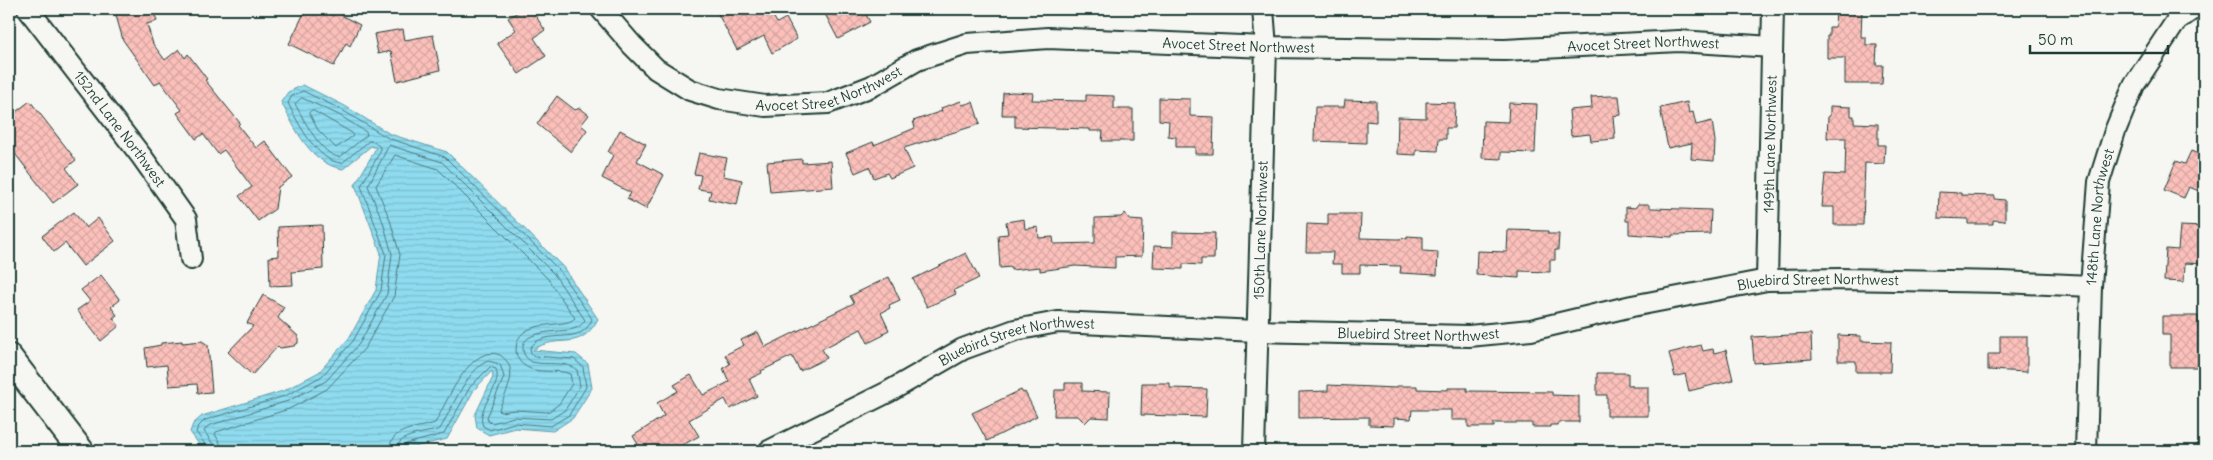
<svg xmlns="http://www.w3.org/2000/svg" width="2213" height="460" font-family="Delius,sans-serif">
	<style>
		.water { fill: url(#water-rules); stroke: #629ca4 }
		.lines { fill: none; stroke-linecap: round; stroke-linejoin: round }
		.shore { stroke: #4c7c7f; stroke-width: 1 }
		.building { fill: url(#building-cross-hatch); stroke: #1f3d34 }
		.minor-casing { stroke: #1f3d34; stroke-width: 24 }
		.tertiary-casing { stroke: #1f3d34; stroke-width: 29 }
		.minor { stroke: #f6f6f2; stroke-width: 20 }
		.tertiary { stroke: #f6f6f2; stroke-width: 25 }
		.labels { text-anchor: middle; stroke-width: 4; stroke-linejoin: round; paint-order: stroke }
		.street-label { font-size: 14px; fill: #1f3d34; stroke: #f6f6f2 }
	</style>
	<defs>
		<pattern id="water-rules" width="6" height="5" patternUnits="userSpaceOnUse" patternTransform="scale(1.25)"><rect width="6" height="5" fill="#8fdbef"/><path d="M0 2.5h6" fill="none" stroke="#7bbdce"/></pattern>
		<pattern id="building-cross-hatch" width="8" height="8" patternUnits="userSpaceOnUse" patternTransform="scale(1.25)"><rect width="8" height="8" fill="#fcc0bb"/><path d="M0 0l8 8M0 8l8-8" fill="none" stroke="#d8a6a1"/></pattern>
	</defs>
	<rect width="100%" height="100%" fill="#f6f6f2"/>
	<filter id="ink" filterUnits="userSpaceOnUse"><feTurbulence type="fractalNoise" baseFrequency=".02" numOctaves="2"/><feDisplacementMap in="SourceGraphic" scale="10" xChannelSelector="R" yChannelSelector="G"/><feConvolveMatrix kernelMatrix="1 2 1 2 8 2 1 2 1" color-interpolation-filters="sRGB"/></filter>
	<g filter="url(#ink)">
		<path class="water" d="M303 85 345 106 390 134 447 152 563 267 598 319C579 354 559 332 533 350L576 354 588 364 592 388 573 418 553 431 515 428 489 435 477 428 475 415 493 377 492 371 474 390 447 439 398 451H204L190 432 193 424 202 416 283 391 319 372 349 338 376 290 381 253 355 185 376 148 371 146 343 169C310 164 295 128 281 102L288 92Z"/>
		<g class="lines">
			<path class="shore" d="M302 98 339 115 366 132 367 135 340 157C322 157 303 118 295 104Z
				M312 110 352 133 353 136 336 148 318 130 309 113Z
				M207 451V447L196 432 198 427 205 420 285 396 322 376 353 341 381 291 386 254 361 186 380 152V147L374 142 369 141 342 163C317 162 298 123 288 103L292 96 303 91 342 110 388 138 445 157 559 270 592 319C582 348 545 326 530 348L531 353 534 356 574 359 583 367 586 387 569 415 551 426 514 423 490 430 483 426C475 406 503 389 496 369L490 367 470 387 444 434 406 444 402 451
				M214 451 213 444 204 431 208 426 288 401 326 381 359 344 387 294 392 254 383 222 368 186 389 145 442 162 554 274 585 320C583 324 578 328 573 329 562 333 515 328 524 354 526 358 529 360 532 362 547 366 565 360 577 370L580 386 565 410 551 419 514 417 492 423 489 422 487 417 504 377 500 364 488 361C467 369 451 410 440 429 426 434 397 433 396 451
				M221 451 220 443 215 434 216 432 289 409 327 389 365 348 394 296 400 255 390 220 376 186 395 155 438 169 548 279 575 318C565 330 516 316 516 350 516 357 520 363 525 366 538 375 557 368 570 374L572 384 559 404 548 412 515 410 500 412 499 409C506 392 521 369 500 355 470 343 447 402 435 423 417 429 390 427 389 451"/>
		</g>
		<path class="building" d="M125 9H153L157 21 147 24 153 44 165 60 179 49 185 58 188 54 207 79 205 80 240 123 238 125 256 148 265 141 292 177 278 187 275 209 258 221 239 196 252 187 224 150 218 154 203 134 196 139 177 113 182 110 160 81 155 85 123 40 115 12Z
			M306 9H320L333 16 335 12 360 25 350 46 346 43 334 66 289 44Z
			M522 9H531L545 30 534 38 546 56 519 74 497 43 516 30 508 18Z
			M729 9H769L777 23 786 18 797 39 772 53 764 36 737 50 718 14Z
			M835 9H863L870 22 838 39 825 14Z
			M1836 9H1862L1861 37H1866V45H1877L1876 65H1883L1882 84H1845V58H1827V36H1829V27H1835Z
			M403 29 405 40 433 35 440 70 397 81 391 51 378 54 374 34Z
			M1013 92 1033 93 1032 100 1086 101V95L1114 96V109H1133V141H1102L1103 131H1090V129L1015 127V115H1002L1003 93Z
			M557 96 575 110 580 108 589 115 581 125 587 130 571 152 537 124Z
			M1609 96H1619L1621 115 1613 116 1615 139 1591 141 1590 134 1571 136 1569 110 1592 108 1591 97Z
			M1159 98 1190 99V116L1214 117 1213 154H1195V147H1176V137L1168 136 1169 121 1159 120Z
			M1345 100 1376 101V122L1366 121V143L1314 141 1315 107H1344Z
			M30 101 76 160 66 168 78 184 53 203 9 146V117Z
			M961 101 962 105 973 102 980 124 904 148 913 168 890 178 887 173 874 178 869 167 855 173 846 153 873 142 874 145 915 128 913 121 942 111 941 108Z
			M1426 102 1455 103 1454 128H1446V139H1439L1438 151 1416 150V155L1397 154 1398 117 1426 118Z
			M1687 102 1689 113 1693 112 1696 125 1712 121 1715 141 1714 161 1691 159 1692 143 1668 148 1660 108Z
			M1509 103 1537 104 1535 153 1501 152V159L1482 158 1483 121 1508 122Z
			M1830 106 1851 107V116H1854V123L1878 124V145H1885L1884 164 1865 163 1863 225H1834V207H1822L1825 174 1845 175 1846 138H1827L1828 116H1830Z
			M620 130 646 144 637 161 664 175 646 209 627 199 631 193 602 178 613 155 608 152Z
			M2191 151 2204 156V193L2189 187 2184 198 2164 190 2176 161 2185 164Z
			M699 153 727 158 723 176 742 180 737 205 709 199 711 191 698 189 701 175 694 174Z
			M802 159V163L831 161 833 187 770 192 767 162Z
			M1939 192 1961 193V195L1995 196V199L2005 200V221L1993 220V224H1968V219L1938 218Z
			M1638 204H1648L1651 208 1711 210 1710 234 1672 235V237L1629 234V221H1626V207L1635 208Z
			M74 212 86 228 98 218 115 241 83 266 65 243 54 252 42 236Z
			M1125 213 1130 220 1143 221 1142 256 1115 257V268L1075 266 1040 271V267L1011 270V267L1000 268 998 235 1008 234 1006 222 1024 219 1025 229 1038 227 1039 238 1053 237 1054 244 1095 243V218L1121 217Z
			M1328 214H1361L1360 238 1398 239 1407 238V236L1423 237V251L1438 252 1437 275 1400 273 1401 266 1360 265V273H1342V264H1332L1333 252H1306L1307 224 1328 225Z
			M322 225 323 269 292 272 293 285 270 286 269 257 279 256 278 227Z
			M2180 226 2204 227V264L2185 263 2184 282 2164 281 2166 249 2178 250Z
			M1508 230 1548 231V234H1559L1558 250H1555V260H1550V272L1519 271V278L1476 275 1477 251 1507 252Z
			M1173 232 1215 233 1214 259H1201V265L1183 264V269L1153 268 1154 246 1173 247Z
			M966 253 979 278 954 290 956 294 927 307 913 279Z
			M101 275 120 300 111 307 117 315 113 318 119 326 101 341 77 310 90 301 81 290Z
			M889 277 900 300 889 305 890 308 881 313 889 330 883 333 884 335 868 343 861 329 822 349 827 358 800 371 792 356 761 371 762 373 749 379 757 396 730 409 725 399 689 420 699 436 672 451H642L633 436 664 416 657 403 678 391 674 385 691 375 703 395 729 382 723 368 730 364 725 355 744 345 741 340 758 332 765 347 854 303 850 296Z
			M263 295 284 307 278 318 298 336V343L294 346 280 348 278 346 252 375 228 352 253 326 247 323Z
			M2162 316H2198V367H2170V335H2162Z
			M1811 334 1812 359 1754 363 1752 337Z
			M1838 335 1861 336V341L1891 342 1890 372H1856V361H1838Z
			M2000 336H2027V372L1988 370V354H2000Z
			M182 341V343L202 341 208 345 212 392 198 393 197 384 169 386 167 365 147 367 145 348 161 345V343Z
			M1701 345 1703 351 1713 349 1714 353 1726 350 1733 380 1689 391 1685 374 1675 377 1669 353Z
			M1597 373H1628V385H1632V387H1648V416H1607V395H1597Z
			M1065 383H1082V391L1110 392 1109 418 1091 417 1085 423 1078 416H1054L1055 390H1065Z
			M1142 383H1170V388L1207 389 1206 417 1141 415Z
			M1328 385 1396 388V386H1417V389L1448 390V388H1467V391L1552 392V395L1579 396V422H1559L1557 425H1550V427H1532V423H1494V427H1468V420H1451V410H1412L1411 419 1394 418V426L1369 425V417L1299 418V392L1328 391Z
			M1021 390 1023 393 1025 392 1037 416 987 441 972 413Z"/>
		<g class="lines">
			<defs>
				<g id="minor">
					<path id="s1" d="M28 9 142 157 186 219 191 259"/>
					<path id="s2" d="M601 9 632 45 656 69 690 90 719 99 765 106 828 103 872 86 917 60 967 44 1048 38 1266 47 1505 50 1679 41 1772 47"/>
					<path id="s3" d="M1767 280 1773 9"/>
					<path id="s4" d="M769 451 888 392 963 349 1015 330 1058 322 1257 331 1469 336 1531 330 1632 306 1767 280 1840 279 2003 282 2091 286"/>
					<path id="s5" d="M1254 451 1266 47 1263 9"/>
					<path id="s6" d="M2086 451 2091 286 2099 182 2115 131 2134 85 2177 20 2193 9"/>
				</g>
				<path id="tertiary" d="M9 357 81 451"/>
			</defs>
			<use href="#minor" class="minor-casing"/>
			<use href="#tertiary" class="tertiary-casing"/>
			<use href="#minor" class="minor"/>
			<use href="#tertiary" class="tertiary"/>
		</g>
	</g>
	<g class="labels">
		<g class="street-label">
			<text dy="5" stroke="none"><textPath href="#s2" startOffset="685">Avocet Street Northwest</textPath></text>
			<text dy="5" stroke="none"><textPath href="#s2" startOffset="1090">Avocet Street Northwest</textPath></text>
			<text dy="5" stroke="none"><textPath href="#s2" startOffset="265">Avocet Street Northwest</textPath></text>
			<text dy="5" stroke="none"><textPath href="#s1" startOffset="151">152nd Lane Northwest</textPath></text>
			<text dy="5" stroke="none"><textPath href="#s3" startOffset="136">149th Lane Northwest</textPath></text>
			<text dy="5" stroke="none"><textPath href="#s6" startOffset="235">148th Lane Northwest</textPath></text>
			<text dy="5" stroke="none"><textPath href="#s5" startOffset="221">150th Lane Northwest</textPath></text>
			<text dy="5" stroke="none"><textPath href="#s4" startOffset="1084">Bluebird Street Northwest</textPath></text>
			<text dy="5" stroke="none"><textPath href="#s4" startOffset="679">Bluebird Street Northwest</textPath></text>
			<text dy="5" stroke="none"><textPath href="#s4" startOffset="274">Bluebird Street Northwest</textPath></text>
		</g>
	</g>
	<rect width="2213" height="460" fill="none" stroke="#f6f6f2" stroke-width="30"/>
	<rect x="15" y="15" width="2183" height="430" fill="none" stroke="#1f3d34" stroke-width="2" filter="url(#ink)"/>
	<path d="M2030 45v8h138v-8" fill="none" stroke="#1f3d34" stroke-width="2.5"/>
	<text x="2038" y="45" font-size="15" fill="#1f3d34" stroke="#f6f6f2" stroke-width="4" paint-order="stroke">50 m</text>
</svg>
